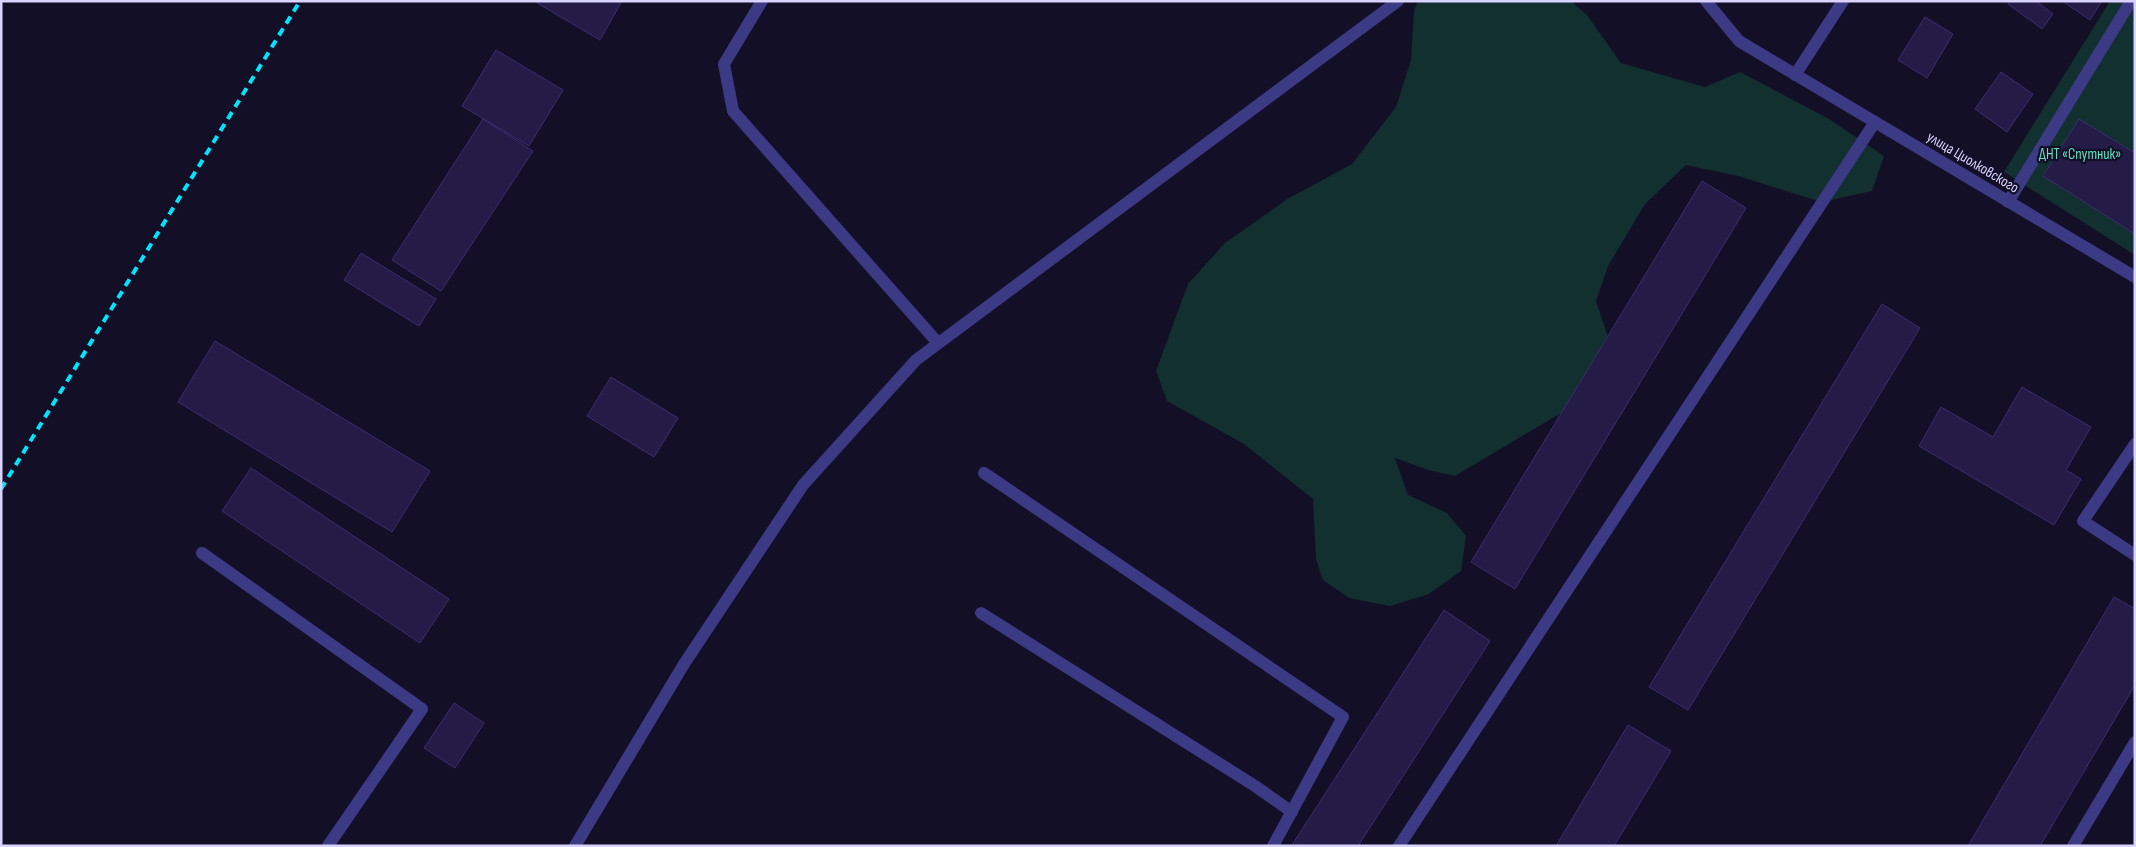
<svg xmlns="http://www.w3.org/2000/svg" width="2136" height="847" font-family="'Sofia Sans Condensed',sans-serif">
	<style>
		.green { fill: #12302f }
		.building { fill: #241b47; stroke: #3b2d73 }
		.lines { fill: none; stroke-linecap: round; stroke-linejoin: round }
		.lane { stroke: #3d3a85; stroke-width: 12 }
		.street { stroke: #3d3a85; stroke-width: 12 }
		.rail { stroke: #00e5ff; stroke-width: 4; stroke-dasharray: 8 6; stroke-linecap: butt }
		.labels { text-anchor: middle; stroke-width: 4.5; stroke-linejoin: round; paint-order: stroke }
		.park-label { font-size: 15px; fill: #5fe0c0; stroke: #130f26 }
		.street-label { font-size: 15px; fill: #d9d4ff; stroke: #130f26 }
	</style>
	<rect width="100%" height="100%" fill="#130f26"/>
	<path class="green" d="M1418 1H1571L1587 15 1621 63 1705 87 1740 72 1829 119 1884 156 1872 191 1822 202 1738 176 1686 165 1645 204 1608 266 1596 301 1612 349 1586 398 1455 476 1428 470 1395 458 1408 495 1447 513 1466 536 1461 571 1429 594 1390 606 1349 598 1323 580 1316 559 1313 499 1244 444 1167 401 1156 371 1188 284 1225 243 1289 198 1352 164 1396 107 1411 60 1414 11Z
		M2110 1H2135V255L2004 172Z"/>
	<path class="building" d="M538 1H622L600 40 537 3Z
		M2009 1H2036L2053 14 2042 29 2008 4Z
		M2062 1H2102L2090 20Z
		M1925 17 1953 34 1927 78 1898 60Z
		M496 50 563 90 529 146 462 106Z
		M2001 72 2033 94 2007 132 1975 109Z
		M483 119 533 151 441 291 392 260Z
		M2079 119 2135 153V234L2043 176Z
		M1702 181 1746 208 1515 589 1471 562Z
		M361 253 436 299 419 326 344 280Z
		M1882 304 1920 328 1688 710 1649 687Z
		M215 341 430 471 392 532 178 402Z
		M611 377 678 418 654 457 587 416Z
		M2022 387 2091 427 2066 470 2081 479 2054 525 1919 446 1941 407 1993 437Z
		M251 468 449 599 420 643 222 511Z
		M2114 597 2135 609V685L2040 846H1968Z
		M1444 610 1490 641 1358 846 1292 845Z
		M454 703 484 723 455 768 424 748Z
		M1628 725 1671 751 1614 846H1556Z"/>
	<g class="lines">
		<path class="lane" d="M762 1 724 64 733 111 938 343
			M2008 202 2131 1
			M2135 444 2083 521 2135 555
			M984 473 1343 717 1273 846
			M202 553 422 709 328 846
			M981 613 1255 786 1292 812
			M1399 846 1875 122
			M2073 846 2135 742"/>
		<path class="street" d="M1706 1 1739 41 2135 277
			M1795 75 1843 1
			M575 846 684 664 803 485 916 360 1398 1"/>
		<path class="rail" d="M1 489 300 1"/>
	</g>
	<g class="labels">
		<g class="park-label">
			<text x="2080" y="159">ДНТ «Спутник»</text>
		</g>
		<g class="street-label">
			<text transform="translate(1973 162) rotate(31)" y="5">улица Циолковского</text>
		</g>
	</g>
	<rect width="2136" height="847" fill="none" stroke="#d9d4ff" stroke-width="5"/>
</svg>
